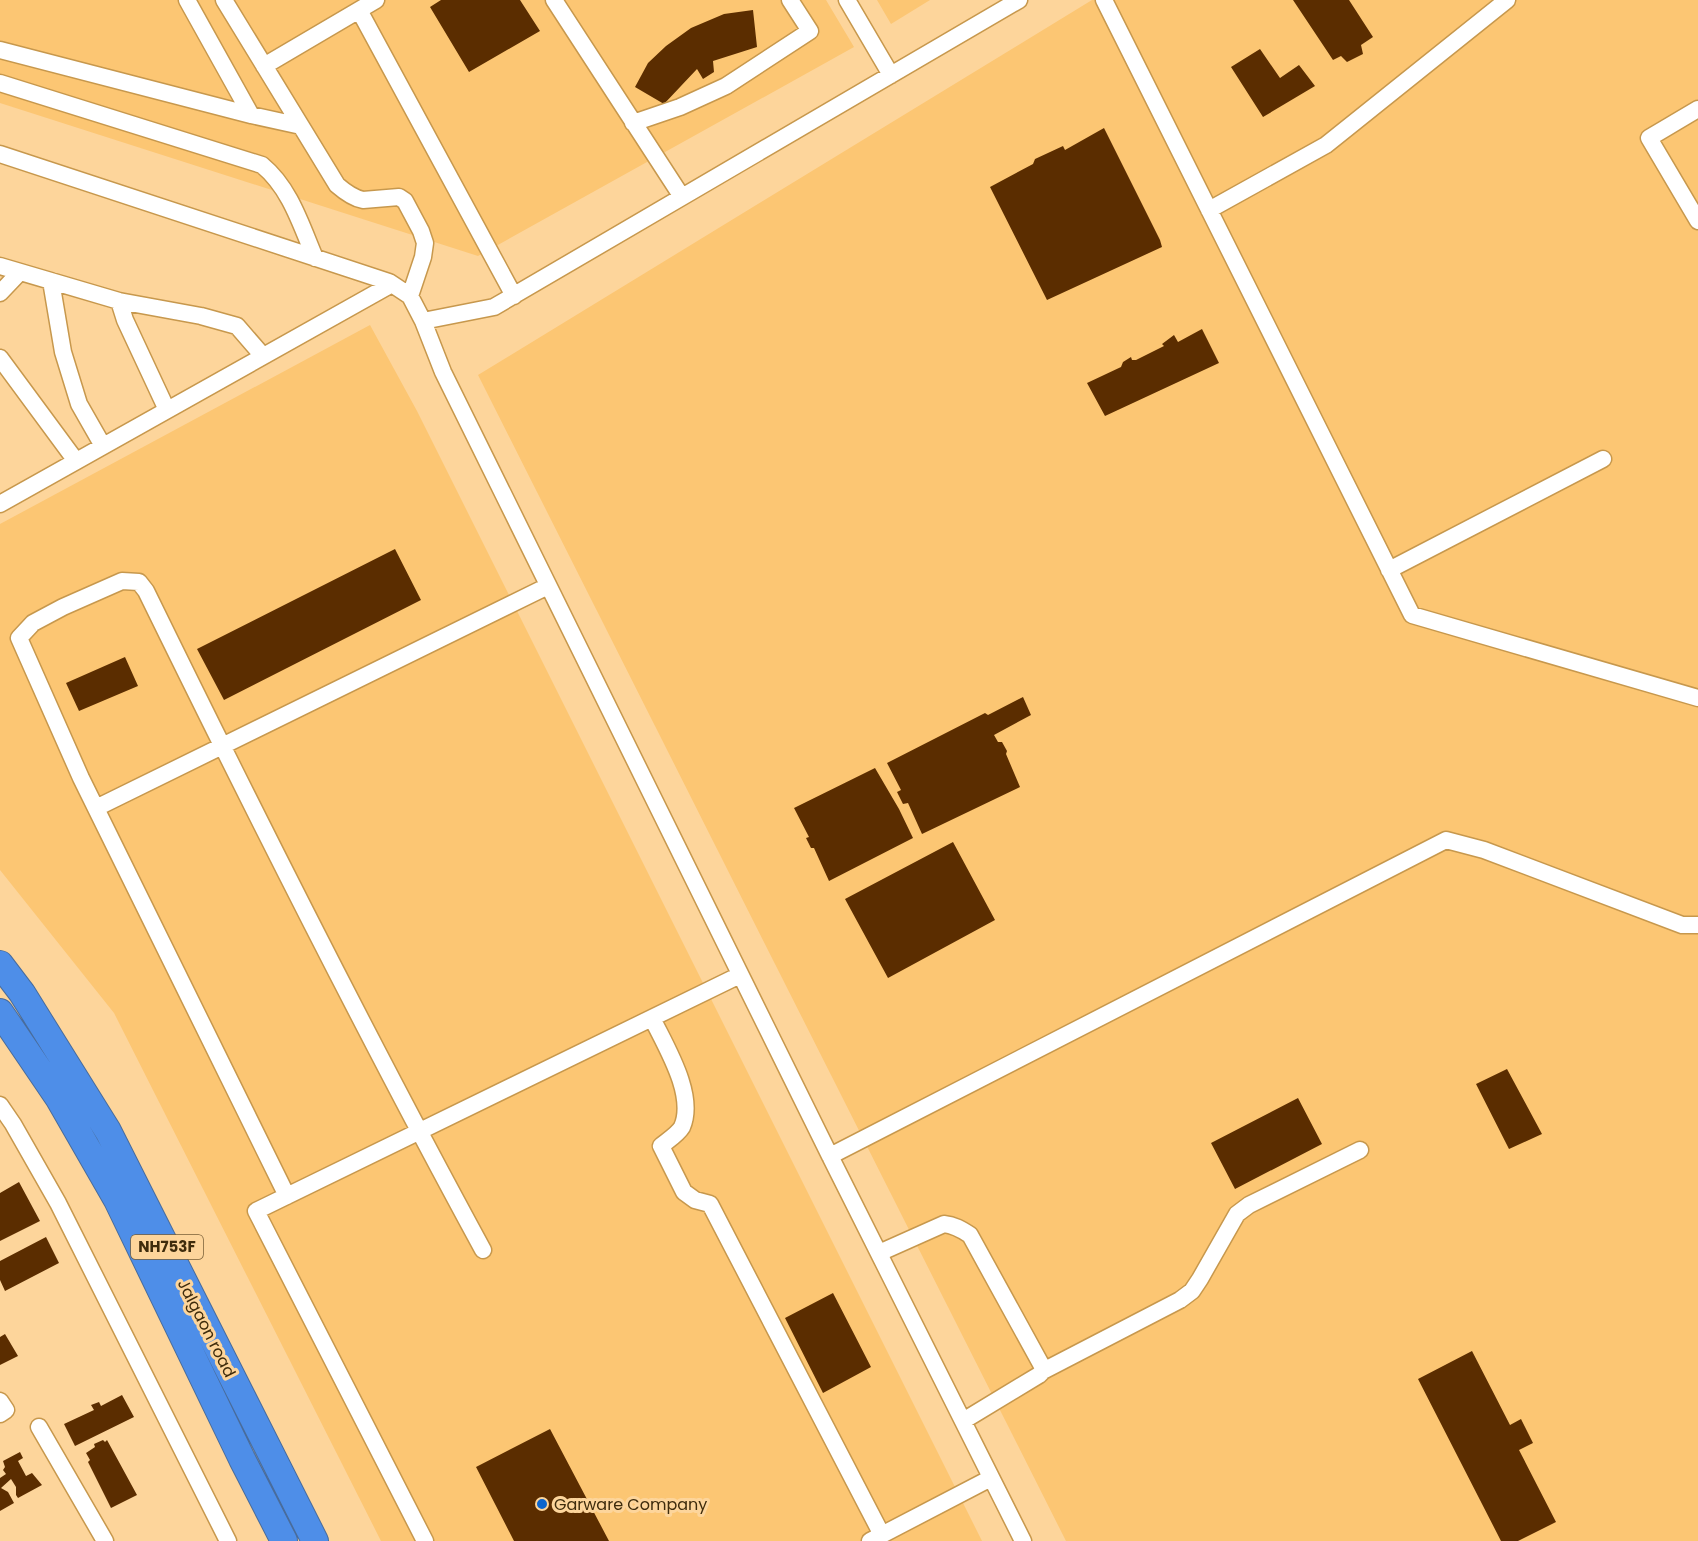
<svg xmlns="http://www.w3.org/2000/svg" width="1698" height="1541" font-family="Poppins,sans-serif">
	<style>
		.built { fill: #fcc673 }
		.building { fill: #5b2d00 }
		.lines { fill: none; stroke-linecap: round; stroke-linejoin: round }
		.minor-casing { stroke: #c7984d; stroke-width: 19 }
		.highway-casing { stroke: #496c9b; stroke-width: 28 }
		.minor { stroke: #fff; stroke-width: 16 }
		.highway { stroke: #4e8ee8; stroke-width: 26 }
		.poi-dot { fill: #0c65ce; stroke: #fdd59b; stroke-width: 2 }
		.labels { text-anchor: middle; stroke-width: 6; stroke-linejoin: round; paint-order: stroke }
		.shield { fill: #fdd59b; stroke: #785f37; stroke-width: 1.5 }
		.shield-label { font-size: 15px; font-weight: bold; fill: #3f2c0c }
		.street-label { font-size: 16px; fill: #3f2c0c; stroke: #fdd59b }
		.poi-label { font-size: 16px; fill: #3f2c0c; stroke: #fdd59b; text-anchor: start }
	</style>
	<rect width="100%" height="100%" fill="#fdd59b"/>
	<path class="built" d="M0 0H826L854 47 478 256 0 103Z
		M877 0H930L891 24Z
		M1092 0H1698V1541H1066L478 375Z
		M370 325 417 411 982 1541H381L114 1013 0 870V524Z"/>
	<path class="building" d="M441 0H520L540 31 469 72 430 7Z
		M1293 0H1349L1373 37 1361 45 1363 54 1347 62 1341 56 1333 60Z
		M753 10 757 47 713 61 714 72 703 79 697 69 664 104 635 87 648 63 666 46 691 28 724 14Z
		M1260 49 1280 78 1299 65 1315 86 1263 117 1231 67Z
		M1104 128 1160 240 1162 247 1047 300 990 187 1033 164 1035 159 1063 146 1065 150Z
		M1202 329 1219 363 1105 416 1087 383 1121 367 1123 362 1131 357 1132 360H1136L1164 346 1162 344 1174 335 1178 342Z
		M395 549 421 600 224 700 197 649Z
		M125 657 138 686 79 711 66 683Z
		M1023 697 1031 715 994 735 998 742H1002L1007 751 1006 754 1020 787 922 834 908 803 903 804 897 792 901 790 887 763 985 713 988 715Z
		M875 768 899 809 913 838 829 881 814 848H811L806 838 809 837 794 808Z
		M953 842 995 920 888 978 845 899Z
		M1507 1069 1542 1134 1509 1149 1476 1084Z
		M1298 1098 1322 1144 1235 1189 1211 1143Z
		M19 1182 40 1221 0 1241V1193Z
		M46 1237 59 1263 5 1291 0 1280V1261Z
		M833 1293 871 1367 823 1393 785 1318Z
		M5 1334 18 1356 0 1365V1337Z
		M1472 1351 1510 1425 1521 1419 1533 1443 1519 1450 1556 1522 1518 1541H1501L1418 1379Z
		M122 1395 134 1417 75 1446 64 1424 94 1410 91 1405 99 1402 101 1406Z
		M550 1429 609 1541H514L476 1467Z
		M103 1440 105 1442 107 1440 137 1495 111 1508 88 1462 90 1460 86 1453 95 1447 94 1444Z
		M20 1452 23 1458 18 1461 26 1476 32 1473 42 1485 18 1498 16 1495V1487L11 1479 1 1488 8 1492 14 1503 0 1511V1478L6 1474 3 1470 5 1467 3 1461Z"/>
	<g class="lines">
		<defs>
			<path id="minor" d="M187 0 251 115
				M224 0 301 126
				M554 0 682 197
				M847 0 891 75
				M1104 0 1412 615 1698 698
				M359 10 514 296
				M0 50 251 115 301 126 337 185C345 192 353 198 363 200L399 197 405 201 421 231 425 243 423 257 410 296
				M264 66 376 0
				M0 83 262 165C290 188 301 225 315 258
				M1698 109 1649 138 1698 221
				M633 123 680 107 726 86 810 31 790 0
				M0 154 389 282 410 296 423 321 443 372 830 1156 1023 1541
				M1209 210 1326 145 1507 0
				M0 266 119 301 201 316 237 326 263 356
				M51 281 63 352 79 404 103 446
				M0 293 20 272
				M119 301 125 320 167 410
				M423 321 494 307 1019 0
				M0 358 76 461
				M0 504 392 284
				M1389 570 1603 459
				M96 808 548 586
				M652 1018C666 1047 696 1095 682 1127 678 1134 667 1141 661 1146L684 1192 695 1200 710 1204 882 1535
				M0 1105 13 1124 58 1203 228 1541
				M830 1156 1446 840 1484 850 1682 925H1698
				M287 1196 81 778 19 638 33 623 63 607 122 581 139 582 146 591C254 812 365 1033 483 1250
				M879 1253 944 1224C954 1225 961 1229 970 1235L1042 1366 1043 1371 1039 1375 963 1421
				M1043 1371 1180 1300 1192 1291 1200 1279 1237 1214 1249 1205 1360 1150
				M0 1401 6 1410 0 1414
				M39 1427 105 1541
				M425 1541 256 1211 740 975
				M870 1541 991 1478"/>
			<path id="highway" d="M0 964 22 993 108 1131 315 1541
				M0 1012 59 1099 117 1200 242 1459 284 1541"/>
		</defs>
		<use href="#minor" class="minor-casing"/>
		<use href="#highway" class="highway-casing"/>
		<use href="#minor" class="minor"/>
		<use href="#highway" class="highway"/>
	</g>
	<circle class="poi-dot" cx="542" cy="1504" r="6"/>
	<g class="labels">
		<rect class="shield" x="131" y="1235" width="72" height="24" rx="4.5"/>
		<g class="shield-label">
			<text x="167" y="1252">NH753F</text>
		</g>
		<g class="street-label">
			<text transform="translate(207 1328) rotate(63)" y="6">Jalgaon road</text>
		</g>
		<g class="poi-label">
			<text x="554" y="1510">Garware Company</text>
		</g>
	</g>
</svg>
